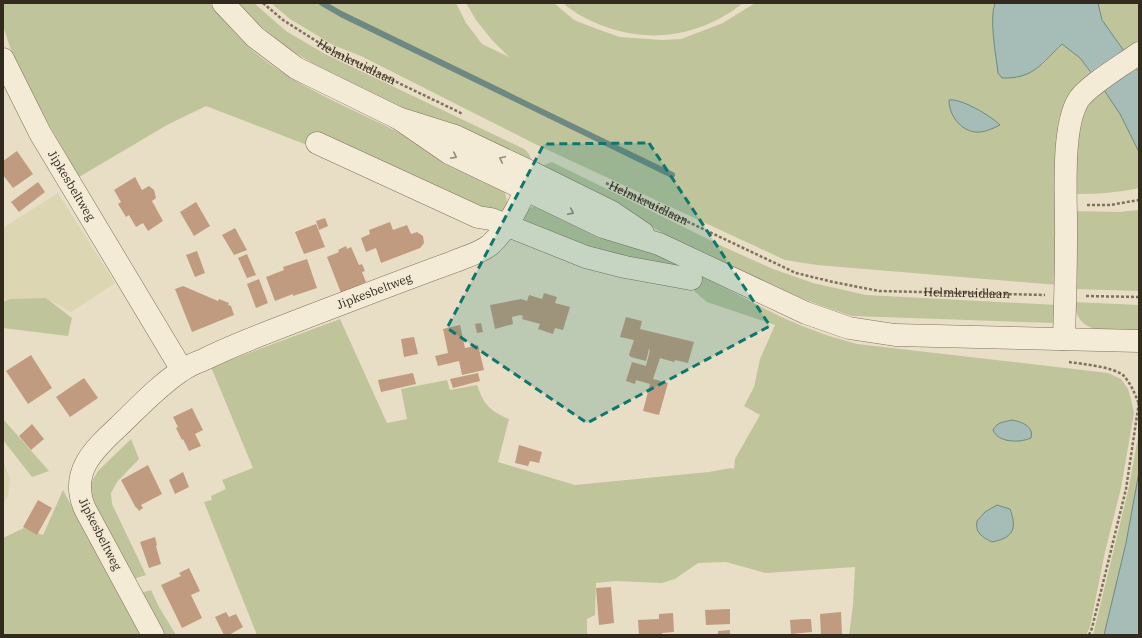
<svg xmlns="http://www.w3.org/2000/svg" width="1142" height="638" font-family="'IBM Plex Serif',serif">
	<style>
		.farmland { fill: #dcd6b3 }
		.green { fill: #bfc49a; fill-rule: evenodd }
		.water { fill: #a6bcb6; stroke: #6e8982 }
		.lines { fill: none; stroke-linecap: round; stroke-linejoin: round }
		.stream { stroke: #6e8982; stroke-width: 6 }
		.building { fill: #c19b7f }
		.minor-casing { stroke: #80705d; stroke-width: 23 }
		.path { stroke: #80705d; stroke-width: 2.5; stroke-dasharray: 3 2; stroke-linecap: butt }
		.minor { stroke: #f4ebd7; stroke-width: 22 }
		.oneway { stroke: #938a7b }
		.marked { fill: #0f766e; fill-opacity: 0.2; stroke: #0f766e; stroke-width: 3; stroke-dasharray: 8 5; stroke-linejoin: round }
		.labels { text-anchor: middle; stroke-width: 3; stroke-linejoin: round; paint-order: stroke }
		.street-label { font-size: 12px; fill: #32291f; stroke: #f0e8d3 }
	</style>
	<rect width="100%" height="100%" fill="#e8dec5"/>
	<path class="farmland" d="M58 193 115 283 71 312 46 298 3 302V228Z
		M3 461 10 479 8 497 3 504Z"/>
	<path class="green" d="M4 3H210C225 21 239 40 257 54 295 85 341 104 384 125 424 145 463 167 503 188 507 198 509 205 505 215L480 212 206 106 167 125 79 177 39 107 14 59 3 26Z
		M237 3H254L286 31 325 54 524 149C530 154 532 157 530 165L408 111 312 63 286 47 256 22Z
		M271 3H456L466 23 482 44 509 57 492 40 476 20 466 3H554L574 20 597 29 620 37 662 40 681 39 723 23 755 3H995L993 9 1016 78 1042 65 1062 44 1080 58 1091 74 1071 93 1064 104 1059 119 1057 165 1058 285 817 265 785 260 537 145 361 56 333 45 290 19ZM953 100 984 113 949 105V101Z
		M563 3H743C721 21 692 33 664 35 631 38 588 25 563 3Z
		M1098 3H1139V40L1124 51 1102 20Z
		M1104 90 1120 114 1139 152V188C1117 193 1096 194 1074 194L1075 139 1088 103Z
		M552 162 724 247 773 269 813 283 866 295 1057 305 1056 323 852 316 819 305 739 272 692 250 616 206 541 170 544 165Z
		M537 205 604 236 669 259 779 316 802 326 829 336 857 344 1108 373 1121 379 1128 389 1131 399 1134 413 1121 488 1105 552 1090 627 1086 635H849L853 605 855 567 766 573 726 562 698 563 675 579 662 583 615 581 596 583 595 615 587 619V635H257L204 502 212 500 211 496 226 489 222 480 253 468 211 367 340 319 387 423 407 419 401 389 447 380 450 390 477 385C484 405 490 411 509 419L498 462 575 485 709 472 731 468 734 469 735 459 760 415 744 406 754 387 760 359 775 325 707 302 694 291 696 282 580 247 522 222 527 209ZM997 505 1010 509C1018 529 1012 538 992 542 980 536 977 534 977 521L985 512Z
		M1139 210V291L1074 289V211L1119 212Z
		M46 298 72 318 68 336 3 328V302L11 299Z
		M1074 302 1139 305V332C1122 331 1089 335 1079 318 1076 313 1075 307 1074 302Z
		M3 419 49 471 32 477 3 440Z
		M1139 432V472L1126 543 1105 634 1104 635H1093L1128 491Z
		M131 439 139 459 117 482 111 493 112 504 146 575 130 580 90 499 91 483 98 471Z
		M63 490 103 566 142 635H3V538L24 528 43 535Z
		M151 590 159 607 176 635H163L140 593Z"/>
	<path class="water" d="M995 3H1098L1102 20 1139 72V152L1120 114 1104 90 1080 58 1062 44C1042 63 1034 79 1002 78L998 73C996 55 989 19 995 3Z
		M949 100C961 98 991 116 1000 125 992 129 983 133 975 132 960 130 949 115 949 100Z
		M1012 420C1022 422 1034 426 1031 438 1020 443 998 443 993 430 997 422 1004 422 1012 420Z
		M1139 472V635H1104L1126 543Z
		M997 505 1010 509C1018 530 1012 538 992 542 982 537 975 533 977 521L985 512Z"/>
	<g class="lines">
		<path class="stream" d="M322 3 341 14 672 175"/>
	</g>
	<path class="building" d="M17 151 33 174 13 188 3 175V161Z
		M135 177 142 190 149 186 154 190 156 198 152 201 163 221 148 231 143 223 136 227 129 215 126 217 118 204 121 202 114 190Z
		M38 182 45 192 19 212 11 202Z
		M196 202 210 226 194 236 180 212Z
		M325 218 328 226 319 230 316 221Z
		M390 222 393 230 407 225 411 234 417 232 423 236 424 243 420 248 381 263 376 248 366 252 361 238 370 234 369 230Z
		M316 224 325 247 304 254 295 232Z
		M235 228 247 250 234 255 222 235Z
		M346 246 347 249 351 247 359 265 362 264 365 271 362 272 366 282 341 293 327 257 339 252 338 250Z
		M197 251 205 273 195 277 186 255Z
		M247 254 256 275 247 278 238 258Z
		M307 259 317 288 293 296V294L275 301 266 277 284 270 283 267Z
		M259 279 268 303 256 308 247 284Z
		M183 286 218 301 219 299 229 303 228 305 231 306 234 315 192 332 175 289Z
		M544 293 557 297 555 303 570 307 563 330 555 328 553 334 538 329 540 324 522 319 523 316 520 315 512 317 513 324 495 329 490 305 521 299 527 301 529 295 542 299Z
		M626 317 642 321 640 329 694 342 688 363 675 360 674 362 660 358 653 379 668 383 659 415 643 411 650 384 636 380 635 384 626 381 632 362 646 366 650 350 649 349 646 361 631 357 629 355 634 340 620 337Z
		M481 323 483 332 477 333 475 324Z
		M460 325 465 348 478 345 484 370 462 375 459 361 438 366 435 356 448 353 443 329Z
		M414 337 418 354 404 357 401 339Z
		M31 355 52 388 28 404 6 371Z
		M413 373 416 384 381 392 378 380Z
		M478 373 480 381 453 388 450 379Z
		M84 378 98 398 70 417 56 397Z
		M192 408 203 430 195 434 201 446 189 451 183 439 182 440 176 428 178 427 173 417Z
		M32 424 44 439 31 450 19 436Z
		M519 445 542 452 539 463 530 461 528 466 515 463Z
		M148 465 162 494 141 505 143 508 139 511 137 508H136L121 480Z
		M183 472 189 487 175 494 169 480Z
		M38 500 52 508 37 535 23 527Z
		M155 537 157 545 156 546 161 564 149 568 140 542Z
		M189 568 200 591 191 595 202 618 182 628 161 585 181 576 179 573Z
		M611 587 614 623 599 625 596 588Z
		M730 609V624L706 625 705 610Z
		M226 612 229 617 236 614 243 627 229 635H224L215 617Z
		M841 612 842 635H821L820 614Z
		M673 613 674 632 662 633V635H639L638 620 659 619V614Z
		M804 619H811L812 632 791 634 790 620Z
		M730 630V635H718V631Z"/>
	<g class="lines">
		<defs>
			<g id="minor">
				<path d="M223 3 255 37 296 68 398 118 455 136 533 173 612 212 643 233"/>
				<path id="s3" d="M3 59 40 133 182 370"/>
				<path d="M398 118 449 153 603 227 659 244 806 313 849 328 895 335 1139 341"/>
				<path d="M317 143 478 217 491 219 586 257 625 267 691 279"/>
				<path d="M1064 339C1065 306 1066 273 1066 239 1067 204 1060 128 1079 99 1090 84 1123 65 1139 53"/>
				<path id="s4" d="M153 635 85 509C69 473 93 450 118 427 138 408 158 386 181 371 188 366 195 363 203 360 231 346 260 335 289 324 344 303 398 282 453 262 465 257 480 253 490 245 511 226 522 198 533 173"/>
			</g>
		</defs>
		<use href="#minor" class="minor-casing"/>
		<g class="path">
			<path id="s1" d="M263 3 283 20 332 51 463 114"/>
			<path id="s2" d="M606 183 796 273 833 282 879 291 1045 295"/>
			<path d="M1087 205H1110L1139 200"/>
			<path d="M1086 296 1139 297"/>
			<path d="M1069 362C1082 364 1115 367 1124 376 1131 384 1135 394 1139 404"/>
			<path d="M1089 635 1092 628 1126 489 1139 402"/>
		</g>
		<use href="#minor" class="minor"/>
	</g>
	<defs><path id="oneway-chevron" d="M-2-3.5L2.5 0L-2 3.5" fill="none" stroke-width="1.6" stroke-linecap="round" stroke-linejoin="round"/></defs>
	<g class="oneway">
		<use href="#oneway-chevron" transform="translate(454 156) rotate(27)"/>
		<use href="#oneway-chevron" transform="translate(502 159) rotate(-155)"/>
		<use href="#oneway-chevron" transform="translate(571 212) rotate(26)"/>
	</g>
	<path class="marked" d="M649 143 770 326 587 423 447 328 544 144Z"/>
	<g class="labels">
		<g class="street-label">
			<text dy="4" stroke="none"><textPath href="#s1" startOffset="111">Helmkruidlaan</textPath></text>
			<text dy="4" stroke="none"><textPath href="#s3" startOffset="144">Jipkesbeltweg</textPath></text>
			<text dy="4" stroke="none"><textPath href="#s2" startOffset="47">Helmkruidlaan</textPath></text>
			<text dy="4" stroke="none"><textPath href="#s4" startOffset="533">Jipkesbeltweg</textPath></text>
			<text dy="4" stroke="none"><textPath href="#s2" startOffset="383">Helmkruidlaan</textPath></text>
			<text transform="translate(100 534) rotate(63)" y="4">Jipkesbeltweg</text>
		</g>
	</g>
	<rect width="1142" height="638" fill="none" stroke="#32291f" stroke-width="8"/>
</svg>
